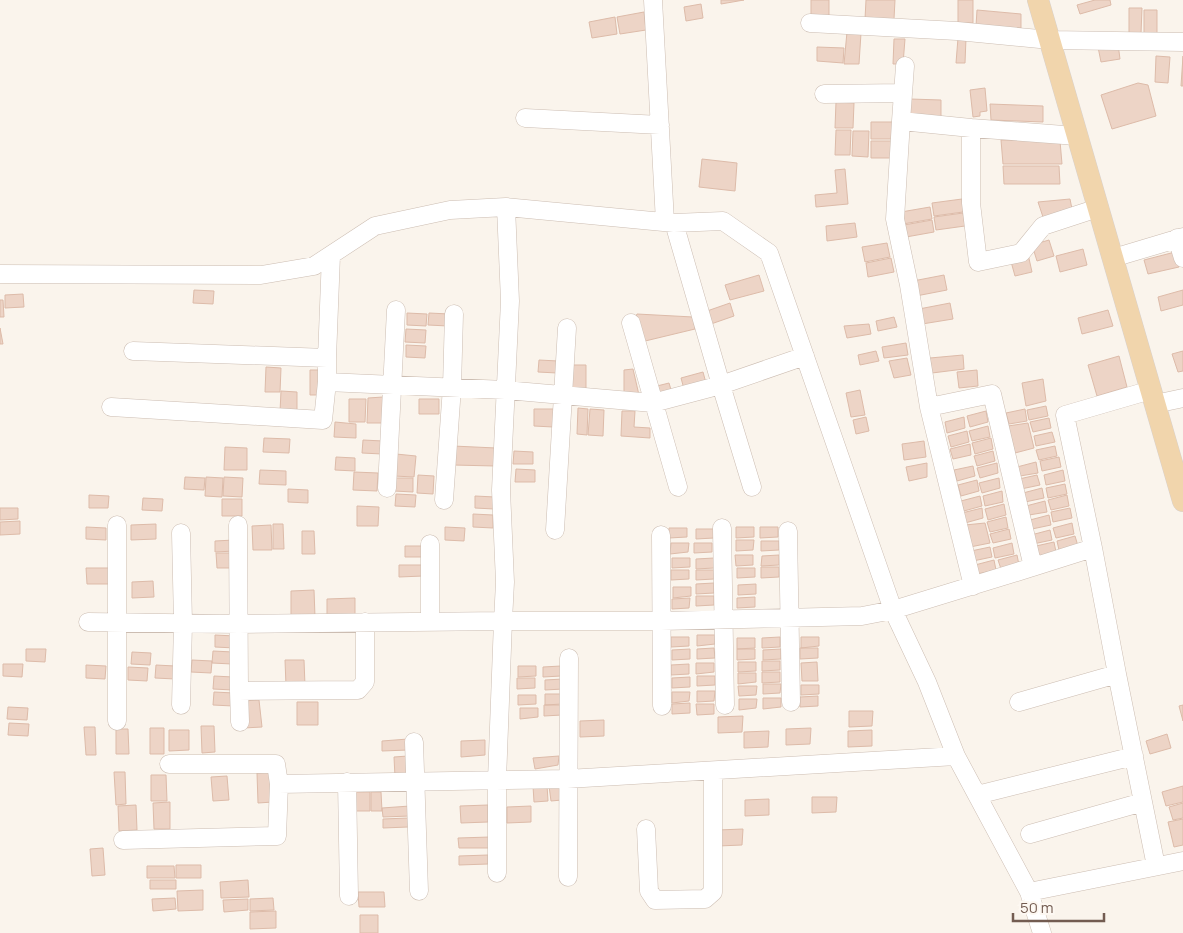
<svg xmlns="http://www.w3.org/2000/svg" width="1183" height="933" font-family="Manrope,sans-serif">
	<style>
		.building { fill: #edd4c6; stroke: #ddbba9 }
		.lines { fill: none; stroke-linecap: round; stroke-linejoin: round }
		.minor-casing { stroke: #ccbdb2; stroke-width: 19 }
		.major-casing { stroke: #d8d1ce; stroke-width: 22 }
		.minor { stroke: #fff; stroke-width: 18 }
		.major { stroke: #f1d5ac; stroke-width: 21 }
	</style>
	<rect width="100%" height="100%" fill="#faf4ec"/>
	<path class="building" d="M721 0H744L721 4Z
		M811 0H829V16L811 17Z
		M866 0H895L894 19H865Z
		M958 0H973V23H958Z
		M1095 0H1110L1111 5 1080 14 1077 5Z
		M701 4 703 18 686 21 684 7Z
		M1129 8H1142L1141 34 1129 33Z
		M977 10 1021 14V28L976 26Z
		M1144 10H1157V34H1144Z
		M644 12 646 30 620 34 617 17Z
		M615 17 617 34 592 38 589 22Z
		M847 32 861 33 859 64H844Z
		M958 38H966L965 63H956Z
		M894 39H905L903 64H893Z
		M1118 44 1120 59 1101 62 1098 47Z
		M817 47 844 48 843 63 817 61Z
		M1156 56 1170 57 1168 83 1155 82Z
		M1183 56V86H1181Z
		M1138 83 1148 85 1156 116 1112 129 1101 95Z
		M985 88 987 111 980 112V116L973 117 970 90Z
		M910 99 941 100V117L910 116Z
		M836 102 854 103 853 128H835Z
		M990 104 1043 106V122L991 120Z
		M871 122H895V139H871Z
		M836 130H851L850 155H835Z
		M853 131H869L868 157 852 156Z
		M1001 140 1060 141 1062 164H1003Z
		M871 141H894V158H871Z
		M702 159 737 163 735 191 699 187Z
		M1003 166H1059L1060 184H1004Z
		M845 169 848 204 816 207 815 195 837 193 835 170Z
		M962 199 963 212 934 216 932 203Z
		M1070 199 1073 214 1045 223 1038 202Z
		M930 207 932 219 903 224 901 212Z
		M963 213 965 226 936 230 934 217Z
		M932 220 934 232 906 237 904 225Z
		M855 223 857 237 827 241 826 226Z
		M1049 240 1054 256 1037 261 1032 245Z
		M887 243 890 257 865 262 862 247Z
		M1083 249 1087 265 1060 272 1056 256Z
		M1175 252 1179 267 1148 274 1144 260Z
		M1028 254 1032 272 1015 276 1010 258Z
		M891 258 894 272 868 277 866 263Z
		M759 275 764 291 730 300 725 285Z
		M944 275 947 290 916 296 913 281Z
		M194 290 214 291 213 304 193 303Z
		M1183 290V305L1161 311 1158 297Z
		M23 294 24 307 5 308V295Z
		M0 300H3L4 317H0Z
		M730 303 734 316 711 324 707 311Z
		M950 303 953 319 922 324 919 309Z
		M1108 310 1113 326 1082 334 1078 318Z
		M407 313 427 314 426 326 407 325Z
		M429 313 449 314 448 326 428 325Z
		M637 314 693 317 695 329 641 342 635 318Z
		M894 317 897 327 878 331 876 321Z
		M869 324 871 334 847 338 844 326Z
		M0 328 3 344H0Z
		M406 329 426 330 425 343 405 342Z
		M906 343 908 355 884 358 882 347Z
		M406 345 426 346 425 358 406 357Z
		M876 351 879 361 860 365 858 355Z
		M1183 351V371L1178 372 1172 354Z
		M963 355 964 369 932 373 930 358Z
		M1119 356 1127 387 1097 396 1088 365Z
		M907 358 911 375 894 378 889 361Z
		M539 360 558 361 557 373 538 372Z
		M573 365H586V390H572Z
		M266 367 281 368 280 392H265Z
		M633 369 639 395 624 396V370Z
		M310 370H321V395H310Z
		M977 370 978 386 959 388 957 372Z
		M703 372 706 383 684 389 681 378Z
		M1043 379 1046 401 1026 406 1022 383Z
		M669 383 672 393 656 397 653 387Z
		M860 390 865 415 851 417 846 393Z
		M281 391 297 392V413L280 412Z
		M383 397 382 423H367L368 398Z
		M349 399H366L365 422H349Z
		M419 399H439V414H419Z
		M1046 406 1048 416 1029 420 1027 410Z
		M578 408 588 409 587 435 577 434Z
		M534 409H555L553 427 534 426Z
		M590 409 604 410 603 436 588 435Z
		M1025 409 1027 421 1009 424 1006 413Z
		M622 411H635L634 427 650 428V438L621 436Z
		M986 411 988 422 970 427 967 416Z
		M866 417 869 431 856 434 853 420Z
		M964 417 965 428 947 433 945 422Z
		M1049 418 1051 428 1033 432 1030 422Z
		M335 422 356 424V438L334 437Z
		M1028 423 1034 448 1015 453 1008 426Z
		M988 426 990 437 972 441 969 431Z
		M967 431 969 442 951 447 948 436Z
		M1052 432 1055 442 1036 446 1034 436Z
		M264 438 290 439 289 453 263 452Z
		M991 438 993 449 975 454 972 443Z
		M363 440 383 441 382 454 362 453Z
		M924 441 926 457 904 460 902 444Z
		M970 444 971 455 953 459 950 449Z
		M453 446 496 448 495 466 453 465Z
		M1055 446 1057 456 1039 460 1036 450Z
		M225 447 247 448V470H224Z
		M514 451 533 452V464H513Z
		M993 451 995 461 977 466 974 456Z
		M396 454 416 456 414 477 394 476Z
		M336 457 355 458V471L335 470Z
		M1059 457 1061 467 1042 471 1040 461Z
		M1036 462 1038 473 1020 476 1017 467Z
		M927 463V477L909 481 906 467Z
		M997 463 998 473 980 478 977 468Z
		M973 466 975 476 957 481 954 470Z
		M516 469 535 470V482H515Z
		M260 470 286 471V485L259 484Z
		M1063 470 1065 481 1046 485 1044 475Z
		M354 472 378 473 377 491 353 490Z
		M418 475 434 476 433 494 417 493Z
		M1037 475 1040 485 1021 489 1019 479Z
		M185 477 205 478 204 490 184 489Z
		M206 477 223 478 222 497 205 496Z
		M224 477 243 478 242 497 223 496Z
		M395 478H413V492L394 491Z
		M999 478 1000 488 982 493 979 483Z
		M977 480 979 491 961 496 958 485Z
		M1065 484 1067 494 1048 498 1046 488Z
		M1042 488 1044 498 1025 502 1023 493Z
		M288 489 308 490V503L288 502Z
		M1002 491 1003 502 985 506 983 496Z
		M396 494 416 495 415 507 395 506Z
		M89 495 109 496 108 508H89Z
		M1067 495 1069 506 1051 510 1048 500Z
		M475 496 495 497 494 509 475 508Z
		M980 496 982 506 964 511 961 501Z
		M143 498 163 499 162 511 142 510Z
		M222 499H242V516H222Z
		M1045 501 1047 512 1029 515 1026 506Z
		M1004 504 1006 515 988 520 985 509Z
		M357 506 379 507 378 526H357Z
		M0 508H18V519L0 520Z
		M982 508 983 518 965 523 962 513Z
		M1070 508 1072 518 1053 522 1051 512Z
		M473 514 493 515V528L473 527Z
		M1049 515 1051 525 1032 529 1030 520Z
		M1006 517 1008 528 990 532 987 522Z
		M20 521V534L0 535V522Z
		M985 523 990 543 970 547 965 525Z
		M1072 523 1074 534 1056 538 1053 528Z
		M156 524V539L131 540V525Z
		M273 524H283L284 549H273Z
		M271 525 272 550H253L252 526Z
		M86 527 106 528V540L86 539Z
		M445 527 465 528 464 541 445 540Z
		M736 527H754V537L736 538Z
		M760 527H778V537L760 538Z
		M669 528H687V537L669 538Z
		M696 529H714V538L696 539Z
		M1009 529 1011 539 993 543 990 534Z
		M1050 530 1052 540 1033 544 1031 535Z
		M302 531H314L315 554H302Z
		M1075 536 1078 546 1059 550 1057 541Z
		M234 540 235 551 215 552V541Z
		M736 540H754L753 550 736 551Z
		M761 541H779V550L761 551Z
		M1054 542 1056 552 1038 556 1036 546Z
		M671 543H689L688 552 670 554Z
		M694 543H712V552L694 553Z
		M1012 543 1014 554 995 558 993 548Z
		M405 546H424L425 557H405Z
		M990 547 992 557 973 561 971 551Z
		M216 553H236V568H217Z
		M735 555H753V565L736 566Z
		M779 555V565L761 566 762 556Z
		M1017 555 1019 565 1001 569 998 560Z
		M672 558H690V567L672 568Z
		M714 558V568L696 569V559Z
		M994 560 996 570 977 574 975 565Z
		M399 565H423V576L399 577Z
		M761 567H779V577L761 578Z
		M86 568H111V584H87Z
		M737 568H755V577L737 578Z
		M671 570H689V579L671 580Z
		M696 570H714V579L696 580Z
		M153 581 154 597 132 598V582Z
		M714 583V593L696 594V584Z
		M756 584V594L738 595V585Z
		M673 587H691V596L673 598Z
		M314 590 315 617 291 618V591Z
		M696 596H714V605L696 606Z
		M755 597V607L737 608V598Z
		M355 598V620H327V599Z
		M690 598 689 608 672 609V599Z
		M215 635 235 636V648L215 647Z
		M697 635H715V644L697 646Z
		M671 637H689V646L671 647Z
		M780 637V647L762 648V638Z
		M801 637H819V646L801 648Z
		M737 638H755V648L737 649Z
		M714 648 715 658 697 659V649Z
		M800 648H818V658L800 659Z
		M26 649H46L45 662 26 661Z
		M690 649V659L672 660V650Z
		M737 649H755V659L737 660Z
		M781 649V659L763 660V650Z
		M213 651 233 652 232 664 212 663Z
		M132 652 151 653 150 665 131 664Z
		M192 660 212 661 211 673 191 672Z
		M285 660H304L305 686H286Z
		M762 661H780V670L762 671Z
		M738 662H756V671L738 672Z
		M817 662 818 681H802L801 663Z
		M696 663H714V672L696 674Z
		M3 664H23L22 677 3 676Z
		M689 664V674L671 675V665Z
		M86 665 106 666 105 679 86 678Z
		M156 665 175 666V679L155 678Z
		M518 666H536V676L518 677Z
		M561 666V676L543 677V667Z
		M128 667 148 668 147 681 128 680Z
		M762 672H780V682L762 683Z
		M738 673H756V682L738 684Z
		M214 676 233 677V690L213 689Z
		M697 676H715V685L697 686Z
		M690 677V687L672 688V678Z
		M517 678H535V688L517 689Z
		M563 679V689L545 690V680Z
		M763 684H781L780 693 763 694Z
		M801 685H819V694L801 695Z
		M738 686H757L756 695 739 696Z
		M697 691H715L714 701 697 702Z
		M214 692 234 693 233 706 213 705Z
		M672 692H690L689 701 672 703Z
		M545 694H563L562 704 545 705Z
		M518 695H536V704L518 705Z
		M818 696V706L800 707V697Z
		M763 698H781V707L763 709Z
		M739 699H757L756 708 739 710Z
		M259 700 262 727 244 728 242 701Z
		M297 702H318V725H297Z
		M690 703V713L672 714V704Z
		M696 704H714V714L697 715Z
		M544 705H562V715L544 716Z
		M1183 705V721L1179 706Z
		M8 707 28 708 27 720 7 719Z
		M520 708H538V717L520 719Z
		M849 711H873L872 726 849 727Z
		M743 716 742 732 718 733V717Z
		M604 720V736L580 737V721Z
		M9 723 29 724 28 736 8 735Z
		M201 726H214L215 752 202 753Z
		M84 727H95L96 755H86Z
		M150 728H164V754H150Z
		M811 728 810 744 786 745V729Z
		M116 729H128L129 754H116Z
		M169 730H189V750L169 751Z
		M872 730V746L848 747V731Z
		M769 731 768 747 744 748V732Z
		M1167 734 1171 748 1150 754 1146 741Z
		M408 739V750L382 751V741Z
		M485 740V755L461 757V741Z
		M408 756 409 777H395L394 757Z
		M559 756 558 765 535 769 533 758Z
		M114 772H125L126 804 116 805Z
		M272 772 273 802 258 803 257 773Z
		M151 775H166L167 801H151Z
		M227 776 229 800 213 801 211 777Z
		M547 785 548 801 534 802 533 786Z
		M549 786H561L562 800 551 801Z
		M1183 786V802L1166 806 1162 792Z
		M354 792H370V811H355Z
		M371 792H381L382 811H371Z
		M812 797H837L836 812 812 813Z
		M769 799V815L745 816V800Z
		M170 802V829H154L153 803Z
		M1183 803V818L1173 820 1169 807Z
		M136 805 137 830 119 831 118 806Z
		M488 805V822L461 823 460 806Z
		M410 806V816L383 817 382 808Z
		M531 806V822L507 823V807Z
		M408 818V827L383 828V819Z
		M1183 819V845L1174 847 1168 822Z
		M743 829 742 845 718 846V830Z
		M490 837 491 848H459L458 838Z
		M103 848 105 875 92 876 90 849Z
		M488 855V864L459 865V856Z
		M176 865H201V878H176Z
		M147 866H174L175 878H147Z
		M150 880H176V889H150Z
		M248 880 249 897 221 898 220 882Z
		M203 890V910L178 911 177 891Z
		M358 892H384L385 907H359Z
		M175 898 176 909 153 911 152 899Z
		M273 898 274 910 250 911V899Z
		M248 899V910L224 912 223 900Z
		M276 911V928L250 929V912Z
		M360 915H378V933H360Z"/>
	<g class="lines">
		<defs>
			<path id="minor" d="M653 0 665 222
				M810 23 957 31 1050 40 1183 42
				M824 94 903 93
				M525 118 660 125
				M901 121 905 66
				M971 128 1077 136
				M506 207 510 301 501 490 505 582 503 621H661L862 616 893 610 1033 567
				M674 223 721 385 805 356
				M1177 238 1183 258
				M1113 258 1183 237
				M0 274 261 275 314 266 375 226 450 210 506 207 674 223 723 221 769 253 893 610 927 682 956 756 1029 892 1042 933
				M631 323 678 487
				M133 351 327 358V382
				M327 358 331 255
				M1155 404 1183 398
				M111 407 323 420 327 382 505 390 653 403 721 385 752 487
				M929 407 909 285 895 219 901 121 971 128V203L978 262 1021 253 1043 226 1098 208
				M387 488 396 310
				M444 500 452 387 454 314
				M238 525 239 691 358 690 365 682V622
				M722 528 725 705
				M555 530 567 328
				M788 531 791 702
				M661 535 662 706
				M1093 548 1117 674
				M973 586 929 407 992 394 1033 567 1093 548 1065 415 1151 390
				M88 622 239 624 503 621 497 780V873
				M430 622V544
				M239 691 240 722
				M1019 702 1117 674 1156 866
				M181 705 183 623 181 533
				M117 721V525
				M414 742 419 891
				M347 782 349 896
				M279 784 567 779 956 756
				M977 795 1134 756
				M646 829 649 891 655 900 705 899 713 892V771
				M1030 834 1143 802
				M123 840 277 836 279 784 276 764H169
				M568 877 569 658
				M1029 892 1183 861"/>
			<path id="major" d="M1038 0 1183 501"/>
		</defs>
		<use href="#minor" class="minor-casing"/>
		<use href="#major" class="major-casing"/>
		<use href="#minor" class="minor"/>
		<use href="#major" class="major"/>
	</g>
	<path d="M1013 913v8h91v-8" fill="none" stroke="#735c51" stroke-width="2.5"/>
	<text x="1020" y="913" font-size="15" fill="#735c51" stroke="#fdf8f2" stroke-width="4" paint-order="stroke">50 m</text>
</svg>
